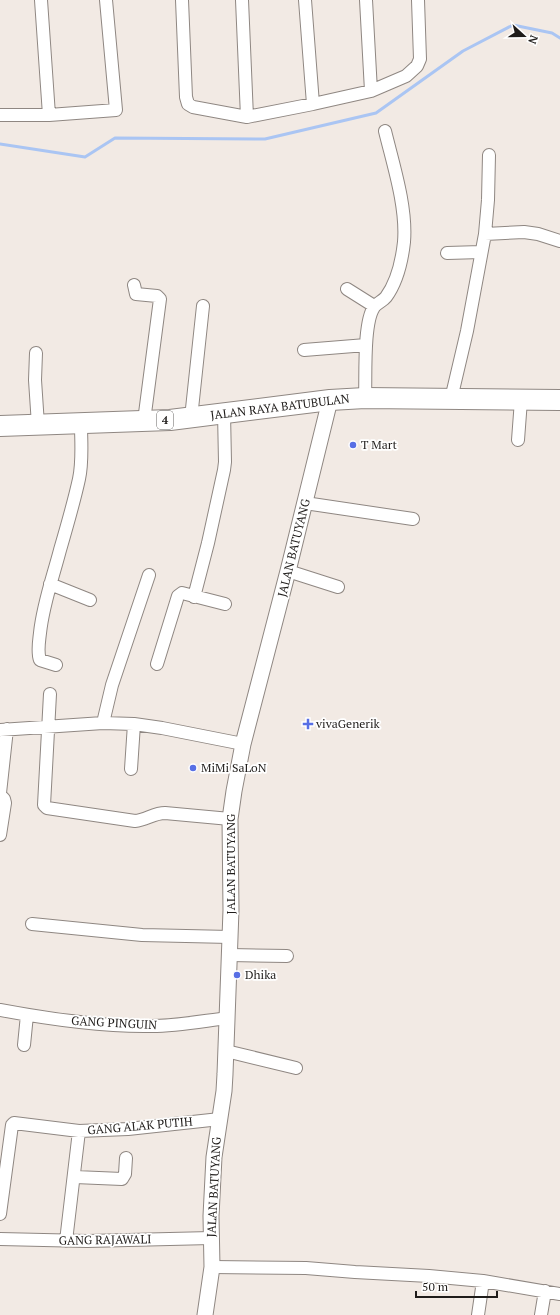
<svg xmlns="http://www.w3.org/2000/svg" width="560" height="1315" font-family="'PT Serif',serif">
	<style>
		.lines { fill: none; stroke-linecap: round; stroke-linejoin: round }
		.stream { stroke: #aac5f3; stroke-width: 3 }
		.minor-casing { stroke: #8f8782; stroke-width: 14 }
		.tertiary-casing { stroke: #8f8782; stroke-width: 17 }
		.trunk-casing { stroke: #8f8782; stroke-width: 22 }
		.minor { stroke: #fff; stroke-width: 12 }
		.tertiary { stroke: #fff; stroke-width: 15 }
		.trunk { stroke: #fff; stroke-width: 20 }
		.poi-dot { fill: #586fe5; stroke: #fff; stroke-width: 1.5 }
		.labels { text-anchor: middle; stroke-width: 3.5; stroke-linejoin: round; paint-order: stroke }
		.shield { fill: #fff; stroke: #62605f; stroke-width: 1 }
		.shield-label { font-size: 11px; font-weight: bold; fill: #1f1c1a }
		.street-label { font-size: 12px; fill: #1f1c1a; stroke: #fff }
		.poi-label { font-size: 12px; fill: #1f1c1a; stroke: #fff; text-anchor: start }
	</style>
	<rect width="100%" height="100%" fill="#f2eae4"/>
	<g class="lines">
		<path class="stream" d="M0 144 85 157 115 138 265 139 376 113 463 51 513 25 552 33 560 38"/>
		<defs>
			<path id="minor" d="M41 0 49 115
				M182 0 186 97 188 104 193 107 247 117 313 104 371 91 406 76 417 66 420 59 418 0
				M242 0 247 117
				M305 0 313 104
				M366 0 371 91
				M0 115H49L116 110 106 0
				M485 234 524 232 538 234 560 241
				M447 253 481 252
				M134 285 136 294 157 296 160 299 144 421
				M347 289 374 306
				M304 350 366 345
				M36 353 35 380 38 425
				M365 398C366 377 363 323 374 307 377 303 383 301 386 297 397 282 402 260 404 242 407 207 393 164 385 131
				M451 399 467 331 485 234 488 200 489 155
				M191 418 203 306
				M518 440 521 400
				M305 503 413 519
				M288 571 338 587
				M50 584 90 600
				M194 597 208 543 224 470 225 462 224 413
				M157 664 178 596 182 593 225 604
				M56 665 40 660C37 652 39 642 40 633 43 604 53 577 60 550 67 526 74 502 79 479 83 461 81 442 81 424
				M50 694 44 805 47 808 135 821C146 820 154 813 165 813L230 819
				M103 723 112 685 149 575
				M0 730 103 723 134 724 162 728 243 744
				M131 769 134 724
				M0 793 7 729
				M0 795 4 799 5 803 0 835
				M32 924 142 935 230 937
				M230 955 287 956
				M0 1010C48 1019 103 1027 152 1026 177 1026 203 1021 228 1018
				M24 1045 27 1015
				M226 1051 296 1068
				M75 1177 122 1179 125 1174 126 1158
				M0 1214 12 1125 14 1123 79 1131 128 1129 220 1119
				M0 1239 87 1241 211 1238
				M66 1241 79 1131
				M212 1267 306 1268 355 1272 429 1276 483 1281 560 1294
				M478 1315 483 1281
				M541 1315 545 1291"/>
			<path id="tertiary" d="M205 1315 212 1267 211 1216 214 1157 224 1091 225 1074 231 910 230 819 234 791 243 744 288 571 330 400"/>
			<path id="trunk" d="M0 426 170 420 330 400 365 398 560 400"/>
		</defs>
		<use href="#minor" class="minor-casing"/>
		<use href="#tertiary" class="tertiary-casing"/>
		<use href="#trunk" class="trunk-casing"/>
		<use href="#minor" class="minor"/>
		<use href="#tertiary" class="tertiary"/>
		<use href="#trunk" class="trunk"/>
	</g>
	<g class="poi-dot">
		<circle cx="353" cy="445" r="4"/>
		<path d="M306 718h4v4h4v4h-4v4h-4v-4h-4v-4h4z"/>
		<circle cx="193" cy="768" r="4"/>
		<circle cx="237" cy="975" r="4"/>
	</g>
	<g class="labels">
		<rect class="shield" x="157" y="411" width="16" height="18" rx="3"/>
		<g class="shield-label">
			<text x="165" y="424">4</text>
		</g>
		<g class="street-label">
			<text transform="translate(280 407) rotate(-7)" y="4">JALAN RAYA BATUBULAN</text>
			<text transform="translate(294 548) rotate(-76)" y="4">JALAN BATUYANG</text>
			<text transform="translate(231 864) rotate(-90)" y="4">JALAN BATUYANG</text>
			<text transform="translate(114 1023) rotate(3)" y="4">GANG PINGUIN</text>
			<text transform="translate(140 1126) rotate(-5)" y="4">GANG ALAK PUTIH</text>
			<text transform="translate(214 1187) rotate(-87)" y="4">JALAN BATUYANG</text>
			<text transform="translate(105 1240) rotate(-1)" y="4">GANG RAJAWALI</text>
		</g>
		<g class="poi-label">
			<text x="361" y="449">T Mart</text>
			<text x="316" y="728">vivaGenerik</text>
			<text x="201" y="772">MiMi SaLoN</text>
			<text x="245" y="979">Dhika</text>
		</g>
	</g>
	<g transform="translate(524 36) rotate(111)" stroke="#ffffff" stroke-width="3" paint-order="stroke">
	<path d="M0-3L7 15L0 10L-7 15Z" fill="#1f1c1a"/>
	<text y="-6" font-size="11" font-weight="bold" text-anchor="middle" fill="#1f1c1a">N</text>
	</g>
	<path d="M416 1291v6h81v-6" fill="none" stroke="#1f1c1a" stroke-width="2"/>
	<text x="422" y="1291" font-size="12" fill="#1f1c1a" stroke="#ffffff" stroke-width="3" paint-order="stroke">50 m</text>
</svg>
